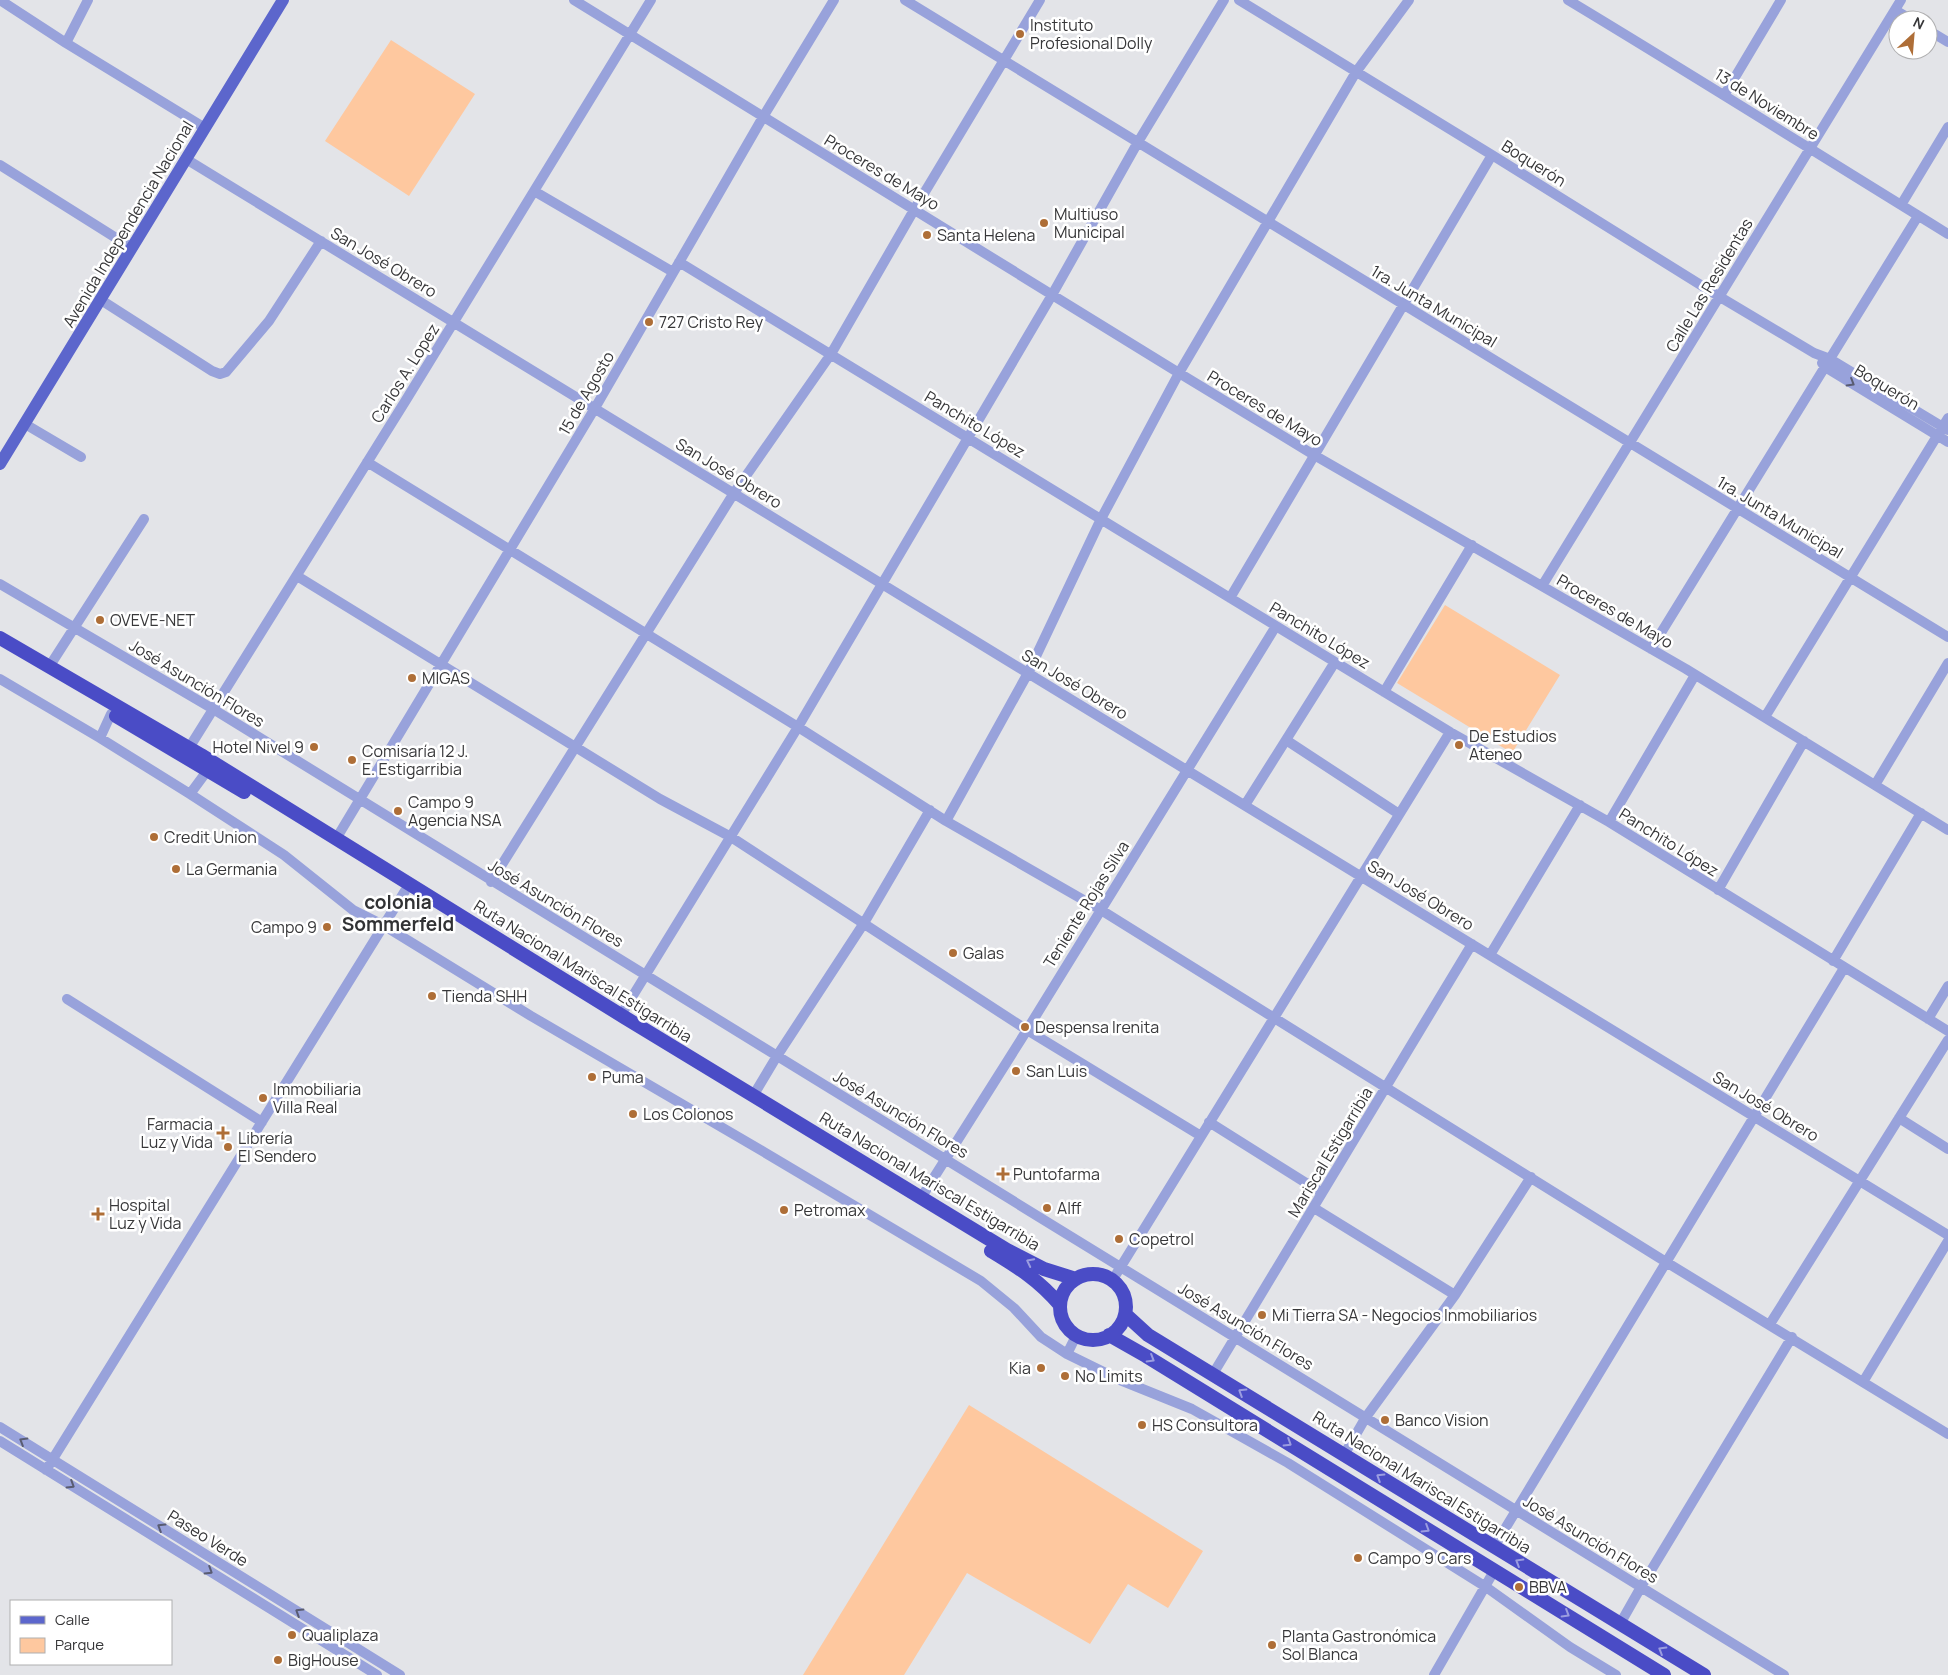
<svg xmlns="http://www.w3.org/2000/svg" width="1948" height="1675" font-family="Manrope,sans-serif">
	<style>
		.green { fill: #fec89f }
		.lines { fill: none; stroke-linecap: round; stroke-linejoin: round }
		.minor { stroke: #98a2db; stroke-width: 10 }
		.major { stroke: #5c66cc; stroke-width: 12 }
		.highway { stroke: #4a4cc6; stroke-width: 14 }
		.oneway { stroke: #595c72 }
		.oneway2 { stroke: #9b9de0 }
		.poi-dot { fill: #ae6e37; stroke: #fff; stroke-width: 2 }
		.labels { text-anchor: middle; stroke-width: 5; stroke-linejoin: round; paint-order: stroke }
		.poi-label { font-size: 16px; fill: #373739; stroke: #fff; text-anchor: start }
		.street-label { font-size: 16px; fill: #373739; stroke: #fff }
		.quarter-label { font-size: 19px; font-weight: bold; fill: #313234; stroke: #fff }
	</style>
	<rect width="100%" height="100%" fill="#e3e4e8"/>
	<path class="green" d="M391 40 475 94 409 196 325 141Z
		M1445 605 1560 675 1512 753 1397 683Z
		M969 1405 1203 1551 1168 1608 1128 1584 1090 1644 967 1573 904 1675H803Z"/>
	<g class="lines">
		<path class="minor" d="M0 0 66 43 205 128
			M574 0 1179 373 1314 455 1686 669 1948 830
			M905 0 1948 637
			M1239 0 1492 155 1720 297 1814 353 1830 359 1948 430
			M1568 0C1696 77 1821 156 1948 234
			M1895 10 1912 20
			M1928 30 1948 42
			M66 43 88 0
			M1725 94 1781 0
			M186 159 1948 1235
			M0 165 132 248
			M534 191 673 272
			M1901 205 1948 127
			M679 262 1450 732 1609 822 1948 1031
			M101 300 212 371 220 374 226 372 269 321 321 241
			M1822 363 1825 367 1948 442
			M25 424 81 457
			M367 462 798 727 946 821 1101 910 1666 1262 1948 1434
			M297 576 660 799 731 837 1027 1030 1201 1136
			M0 584 213 709 1784 1675
			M1542 586 1901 0
			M1230 598 1492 155
			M1651 649 1918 216
			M49 667 144 519
			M0 679 100 738 190 794
			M1384 692 1472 545
			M1765 717 1948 418
			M100 738 111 714
			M1286 740 1399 814
			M189 748 406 400 651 0
			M207 771 190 794 284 855 353 910 383 925 531 1016 764 1152 981 1281 1014 1308 1041 1337 1067 1354 1120 1380 1192 1409 1288 1463 1486 1587 1570 1647 1616 1675
			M1875 785 1948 663
			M1245 805 1335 662
			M946 821 1028 673 1101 519 1179 373 1356 72 1409 0
			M1609 822 1695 675
			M336 839 595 408 763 117 834 0
			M491 882 734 493 831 354 914 210 1040 0
			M1718 890 1804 741
			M1490 955 1580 805
			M1833 961 1921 813
			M67 999 262 1122
			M621 1015 798 727 1052 295 1138 142 1224 0
			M1928 1019 1948 986
			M753 1096 777 1056 864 923 930 810
			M1899 1118 1948 1149
			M1209 1122 1322 1193
			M921 1198 1027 1030 1276 626
			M1314 1208 1455 1295
			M1112 1281 1450 732
			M1770 1324 1948 1040
			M1067 1354 1076 1336
			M1213 1374 1472 944
			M1863 1382 1948 1241
			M0 1427 400 1675
			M0 1441 377 1675
			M1344 1455 1366 1417 1455 1295 1531 1177
			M46 1470 405 891
			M1494 1547 1844 968
			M1620 1624 1641 1587 1792 1337
			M1434 1675 1494 1571"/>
		<path class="major" d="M0 464 283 0"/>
		<path class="highway" d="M0 638 201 755 624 1017 1007 1250 1044 1269 1076 1279
			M116 716 244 792
			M991 1251C1019 1268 1039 1280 1060 1305
			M1060 1307a33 33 0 1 1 66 0a33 33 0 1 1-66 0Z
			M1125 1314 1148 1335 1704 1675
			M1109 1335 1146 1356 1664 1675"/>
	</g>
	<defs><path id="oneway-chevron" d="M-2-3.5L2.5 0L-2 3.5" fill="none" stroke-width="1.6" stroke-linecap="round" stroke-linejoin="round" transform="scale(1.25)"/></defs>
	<g class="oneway">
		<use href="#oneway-chevron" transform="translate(1851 383) rotate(31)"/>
		<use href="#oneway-chevron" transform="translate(23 1441) rotate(-149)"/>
		<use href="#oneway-chevron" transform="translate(71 1485) rotate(32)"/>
		<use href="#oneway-chevron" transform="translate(161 1527) rotate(-148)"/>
		<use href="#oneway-chevron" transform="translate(209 1571) rotate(32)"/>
		<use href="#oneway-chevron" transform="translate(299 1612) rotate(-148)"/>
	</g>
	<g class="oneway2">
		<use href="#oneway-chevron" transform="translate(1030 1262) rotate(-153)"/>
		<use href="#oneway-chevron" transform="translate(1151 1359) rotate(31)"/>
		<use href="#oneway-chevron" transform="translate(1242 1392) rotate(-148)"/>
		<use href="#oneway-chevron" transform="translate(1288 1443) rotate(32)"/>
		<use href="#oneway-chevron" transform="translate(1380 1477) rotate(-148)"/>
		<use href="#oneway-chevron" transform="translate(1426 1529) rotate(32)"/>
		<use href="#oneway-chevron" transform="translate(1519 1562) rotate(-149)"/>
		<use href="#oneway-chevron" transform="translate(1566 1614) rotate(31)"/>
		<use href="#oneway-chevron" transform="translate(1662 1650) rotate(-149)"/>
	</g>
	<g class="poi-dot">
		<circle cx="1020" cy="34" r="5"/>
		<circle cx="1044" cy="223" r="5"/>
		<circle cx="927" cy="235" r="5"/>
		<circle cx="649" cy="322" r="5"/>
		<circle cx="100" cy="620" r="5"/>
		<circle cx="412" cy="678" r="5"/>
		<circle cx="1459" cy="745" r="5"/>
		<circle cx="314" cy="747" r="5"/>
		<circle cx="352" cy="760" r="5"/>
		<circle cx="398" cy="811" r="5"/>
		<circle cx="154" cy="837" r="5"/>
		<circle cx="176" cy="869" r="5"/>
		<circle cx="327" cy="927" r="5"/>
		<circle cx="953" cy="953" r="5"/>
		<circle cx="432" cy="996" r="5"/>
		<circle cx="1025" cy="1027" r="5"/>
		<circle cx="1016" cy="1071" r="5"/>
		<circle cx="592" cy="1077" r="5"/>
		<circle cx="263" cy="1098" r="5"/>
		<circle cx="633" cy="1114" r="5"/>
		<path d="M220.5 1125.5h5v5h5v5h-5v5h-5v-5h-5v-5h5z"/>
		<circle cx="228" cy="1147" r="5"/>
		<path d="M1000.5 1166.5h5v5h5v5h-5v5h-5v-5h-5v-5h5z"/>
		<circle cx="1047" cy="1208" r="5"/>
		<circle cx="784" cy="1210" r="5"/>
		<path d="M95.5 1206.5h5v5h5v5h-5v5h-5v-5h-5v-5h5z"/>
		<circle cx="1119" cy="1239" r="5"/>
		<circle cx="1262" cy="1315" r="5"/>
		<circle cx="1041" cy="1368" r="5"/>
		<circle cx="1065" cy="1376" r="5"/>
		<circle cx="1385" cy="1420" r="5"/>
		<circle cx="1142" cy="1425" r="5"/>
		<circle cx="1358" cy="1558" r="5"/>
		<circle cx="1519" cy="1587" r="5"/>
		<circle cx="292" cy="1635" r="5"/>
		<circle cx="1272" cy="1645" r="5"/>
		<circle cx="278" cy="1660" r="5"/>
	</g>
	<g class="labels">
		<g class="poi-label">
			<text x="1030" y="31">Instituto<tspan x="1030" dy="18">Profesional Dolly</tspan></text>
			<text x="1054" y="220">Multiuso<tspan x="1054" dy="18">Municipal</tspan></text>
			<text x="937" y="241">Santa Helena</text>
			<text x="659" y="328">727 Cristo Rey</text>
			<text x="110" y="626">OVEVE-NET</text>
			<text x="422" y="684">MIGAS</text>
			<text x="1469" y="742">De Estudios<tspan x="1469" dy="18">Ateneo</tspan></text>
			<text x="304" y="753" text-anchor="end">Hotel Nivel 9</text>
			<text x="362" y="757">Comisaría 12 J.<tspan x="362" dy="18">E. Estigarribia</tspan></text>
			<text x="408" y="808">Campo 9<tspan x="408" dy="18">Agencia NSA</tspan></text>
			<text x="164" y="843">Credit Union</text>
			<text x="186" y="875">La Germania</text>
			<text x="317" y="933" text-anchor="end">Campo 9</text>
			<text x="963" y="959">Galas</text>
			<text x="442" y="1002">Tienda SHH</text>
			<text x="1035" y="1033">Despensa Irenita</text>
			<text x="1026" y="1077">San Luis</text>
			<text x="602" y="1083">Puma</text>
			<text x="273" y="1095">Immobiliaria<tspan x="273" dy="18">Villa Real</tspan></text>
			<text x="643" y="1120">Los Colonos</text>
			<text x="213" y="1130" text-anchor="end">Farmacia<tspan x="213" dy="18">Luz y Vida</tspan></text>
			<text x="238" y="1144">Librería<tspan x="238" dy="18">El Sendero</tspan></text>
			<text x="1013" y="1180">Puntofarma</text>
			<text x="109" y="1211">Hospital<tspan x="109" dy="18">Luz y Vida</tspan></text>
			<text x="1057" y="1214">Alff</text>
			<text x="794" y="1216">Petromax</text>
			<text x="1129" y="1245">Copetrol</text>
			<text x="1272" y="1321">Mi Tierra SA - Negocios Inmobiliarios</text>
			<text x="1031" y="1374" text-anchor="end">Kia</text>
			<text x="1075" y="1382">No Limits</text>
			<text x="1395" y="1426">Banco Vision</text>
			<text x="1152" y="1431">HS Consultora</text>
			<text x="1368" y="1564">Campo 9 Cars</text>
			<text x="1529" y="1593">BBVA</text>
			<text x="302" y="1641">Qualiplaza</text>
			<text x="1282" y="1642">Planta Gastronómica<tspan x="1282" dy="18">Sol Blanca</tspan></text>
			<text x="288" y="1666">BigHouse</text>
		</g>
		<g class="street-label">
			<text transform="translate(1767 104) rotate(32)" y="6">13 de Noviembre</text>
			<text transform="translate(1534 163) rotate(32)" y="6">Boquerón</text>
			<text transform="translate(882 172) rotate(31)" y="6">Proceres de Mayo</text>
			<text transform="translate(128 224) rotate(-59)" y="6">Avenida Independencia Nacional</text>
			<text transform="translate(384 262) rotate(31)" y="6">San José Obrero</text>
			<text transform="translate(1709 285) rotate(-59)" y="6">Calle Las Residentas</text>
			<text transform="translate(1434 306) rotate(31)" y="6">1ra. Junta Municipal</text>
			<text transform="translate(405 373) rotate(-58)" y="6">Carlos A. Lopez</text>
			<text transform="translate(1887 387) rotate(31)" y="6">Boquerón</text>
			<text transform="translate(586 393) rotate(-60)" y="6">15 de Agosto</text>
			<text transform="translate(1265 408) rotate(31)" y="6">Proceres de Mayo</text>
			<text transform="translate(975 424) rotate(31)" y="6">Panchito López</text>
			<text transform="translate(729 473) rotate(31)" y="6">San José Obrero</text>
			<text transform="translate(1780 517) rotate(31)" y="6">1ra. Junta Municipal</text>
			<text transform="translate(1615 611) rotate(30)" y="6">Proceres de Mayo</text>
			<text transform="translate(1320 635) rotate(31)" y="6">Panchito López</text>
			<text transform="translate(197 683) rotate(31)" y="6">José Asunción Flores</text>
			<text transform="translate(1075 684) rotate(31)" y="6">San José Obrero</text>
			<text transform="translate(1669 842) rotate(32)" y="6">Panchito López</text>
			<text transform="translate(1421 895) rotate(31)" y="6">San José Obrero</text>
			<text transform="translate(556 903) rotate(31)" y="6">José Asunción Flores</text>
			<text transform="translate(1086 904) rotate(-58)" y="6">Teniente Rojas Silva</text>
			<text transform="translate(583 971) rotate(32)" y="6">Ruta Nacional Mariscal Estigarribia</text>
			<text transform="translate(1766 1106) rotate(31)" y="6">San José Obrero</text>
			<text transform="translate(901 1114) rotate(31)" y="6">José Asunción Flores</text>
			<text transform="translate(1330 1152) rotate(-59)" y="6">Mariscal Estigarribia</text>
			<text transform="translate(930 1181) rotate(31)" y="6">Ruta Nacional Mariscal Estigarribia</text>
			<text transform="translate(1246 1326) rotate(31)" y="6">José Asunción Flores</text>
			<text transform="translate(1422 1482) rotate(32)" y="6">Ruta Nacional Mariscal Estigarribia</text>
			<text transform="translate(208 1538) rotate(32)" y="6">Paseo Verde</text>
			<text transform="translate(1591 1539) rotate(31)" y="6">José Asunción Flores</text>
		</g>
		<g class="quarter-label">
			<text x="398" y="909">colonia<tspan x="398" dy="22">Sommerfeld</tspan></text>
		</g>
	</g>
	<rect x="10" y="1600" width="162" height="65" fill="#ffffff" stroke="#afafb0"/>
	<rect x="20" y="1616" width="25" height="8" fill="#5c66cc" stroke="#afafb0"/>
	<text x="55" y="1625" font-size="15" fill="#373739">Calle</text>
	<rect x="20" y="1638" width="25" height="15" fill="#fec89f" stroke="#afafb0"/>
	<text x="55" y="1650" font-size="15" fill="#373739">Parque</text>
	<g transform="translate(1913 35) rotate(26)"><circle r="24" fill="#ffffff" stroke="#afafb0"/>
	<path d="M0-4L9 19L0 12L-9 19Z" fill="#ae6e37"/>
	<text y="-8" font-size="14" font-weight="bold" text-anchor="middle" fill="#373739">N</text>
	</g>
</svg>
